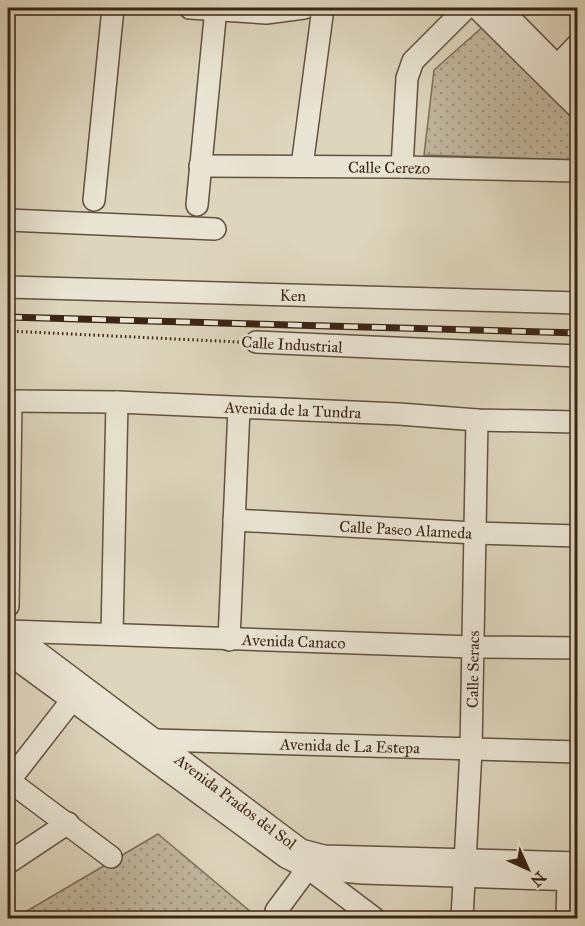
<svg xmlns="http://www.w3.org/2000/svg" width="585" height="926" font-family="'IM FELL Great Primer',serif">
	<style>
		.park { fill: url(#park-dots); stroke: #7e6e5a; stroke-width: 1.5 }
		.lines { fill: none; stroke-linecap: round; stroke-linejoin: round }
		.minor-casing { stroke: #64513e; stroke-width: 24 }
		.path { stroke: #3b2514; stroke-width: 3; stroke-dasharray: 1.5 3; stroke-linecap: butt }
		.minor { stroke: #e9e4d3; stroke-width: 21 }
		.rail-casing { stroke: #3b2514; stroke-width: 7 }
		.rail { stroke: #e9e4d3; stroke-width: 4.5; stroke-dasharray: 14; stroke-linecap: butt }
		.labels { text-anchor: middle; stroke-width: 4.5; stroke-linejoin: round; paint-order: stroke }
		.street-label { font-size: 16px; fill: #3b2514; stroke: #e9e4d3 }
	</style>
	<defs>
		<pattern id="park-dots" width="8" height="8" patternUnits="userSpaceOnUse" patternTransform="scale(1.5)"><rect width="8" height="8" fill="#c1b79f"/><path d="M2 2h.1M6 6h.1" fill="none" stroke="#9e9580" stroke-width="1.8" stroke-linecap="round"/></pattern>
	</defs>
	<rect width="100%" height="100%" fill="#ddd5bc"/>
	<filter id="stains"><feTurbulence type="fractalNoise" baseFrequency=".00333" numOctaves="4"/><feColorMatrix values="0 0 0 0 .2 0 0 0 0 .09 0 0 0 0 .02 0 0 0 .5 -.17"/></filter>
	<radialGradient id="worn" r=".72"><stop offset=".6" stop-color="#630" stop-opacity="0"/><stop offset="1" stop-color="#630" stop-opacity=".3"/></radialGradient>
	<path class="park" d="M487 23 577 113V160L424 155 434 70Z
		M158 834 258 918H15Z"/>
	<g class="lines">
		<defs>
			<g id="minor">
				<path d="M190 8 266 13 304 8"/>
				<path d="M477 8 578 108"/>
				<path d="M500 8 578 87"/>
				<path d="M547 77 578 44"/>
				<path id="s1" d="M200 166 402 167 578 171"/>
				<path d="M302 166 323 8"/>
				<path d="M402 167 407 78 413 61 466 8"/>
				<path d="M94 200 113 8"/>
				<path d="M197 205 216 8"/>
				<path d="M8 220 215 229"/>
				<path id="s2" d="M8 287 578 303"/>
				<path d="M256 342 578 356"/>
				<path id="s3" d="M8 401 117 402 399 414 477 420 578 422"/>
				<path id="s4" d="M234 520 475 533 578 536"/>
				<path d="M8 606 11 402"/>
				<path id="s5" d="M8 630 301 850 324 856 578 863"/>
				<path id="s6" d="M9 631 472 647 578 648"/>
				<path d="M112 634 117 402"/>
				<path d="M229 640 239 408"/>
				<path d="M8 653 286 857 308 868 363 873 578 880"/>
				<path id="s7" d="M155 740 578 752"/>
				<path d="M8 780 111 857"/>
				<path d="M9 781 72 700"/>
				<path d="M8 863 68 823"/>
				<path d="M308 868 374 918"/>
				<path d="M276 911 308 868"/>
				<path id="s8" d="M462 918 471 750 477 420"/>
				<path d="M567 918 568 879"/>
			</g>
		</defs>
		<use href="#minor" class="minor-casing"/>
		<path class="path" d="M8 331 239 342"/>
		<use href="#minor" class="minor"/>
		<defs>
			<path id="rail" d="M8 317 578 333"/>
		</defs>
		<use href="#rail" class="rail-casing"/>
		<use href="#rail" class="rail"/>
	</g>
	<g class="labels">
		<g class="street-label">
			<text dy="6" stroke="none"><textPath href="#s1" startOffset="189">Calle Cerezo</textPath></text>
			<text dy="6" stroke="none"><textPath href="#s2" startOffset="285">Ken</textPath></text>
			<text transform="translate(292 344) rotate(3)" y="6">Calle Industrial</text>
			<text dy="6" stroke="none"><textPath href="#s3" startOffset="285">Avenida de la Tundra</textPath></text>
			<text dy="6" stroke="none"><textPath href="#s4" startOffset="172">Calle Paseo Alameda</textPath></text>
			<text dy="6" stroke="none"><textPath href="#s6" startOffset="285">Avenida Canaco</textPath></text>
			<text dy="6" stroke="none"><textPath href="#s8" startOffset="249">Calle Seracs</textPath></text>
			<text dy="6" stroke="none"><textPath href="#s7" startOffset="195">Avenida de La Estepa</textPath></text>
			<text dy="6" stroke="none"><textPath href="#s5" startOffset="285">Avenida Prados del Sol</textPath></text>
		</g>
	</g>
	<rect width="585" height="926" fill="none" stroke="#ddd5bc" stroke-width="30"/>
	<rect x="9" y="9" width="567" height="908" fill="none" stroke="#3b2514" stroke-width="3"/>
	<rect x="15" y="15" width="555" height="896" fill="none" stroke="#3b2514" stroke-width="1.5"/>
	<g transform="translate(528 869) rotate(135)" stroke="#e9e4d3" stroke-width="4.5" paint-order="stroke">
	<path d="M0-4.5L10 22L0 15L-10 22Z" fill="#3b2514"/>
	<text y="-9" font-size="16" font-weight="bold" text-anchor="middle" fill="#3b2514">N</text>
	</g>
	<rect width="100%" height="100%" filter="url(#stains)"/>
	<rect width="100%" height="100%" fill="url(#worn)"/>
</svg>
